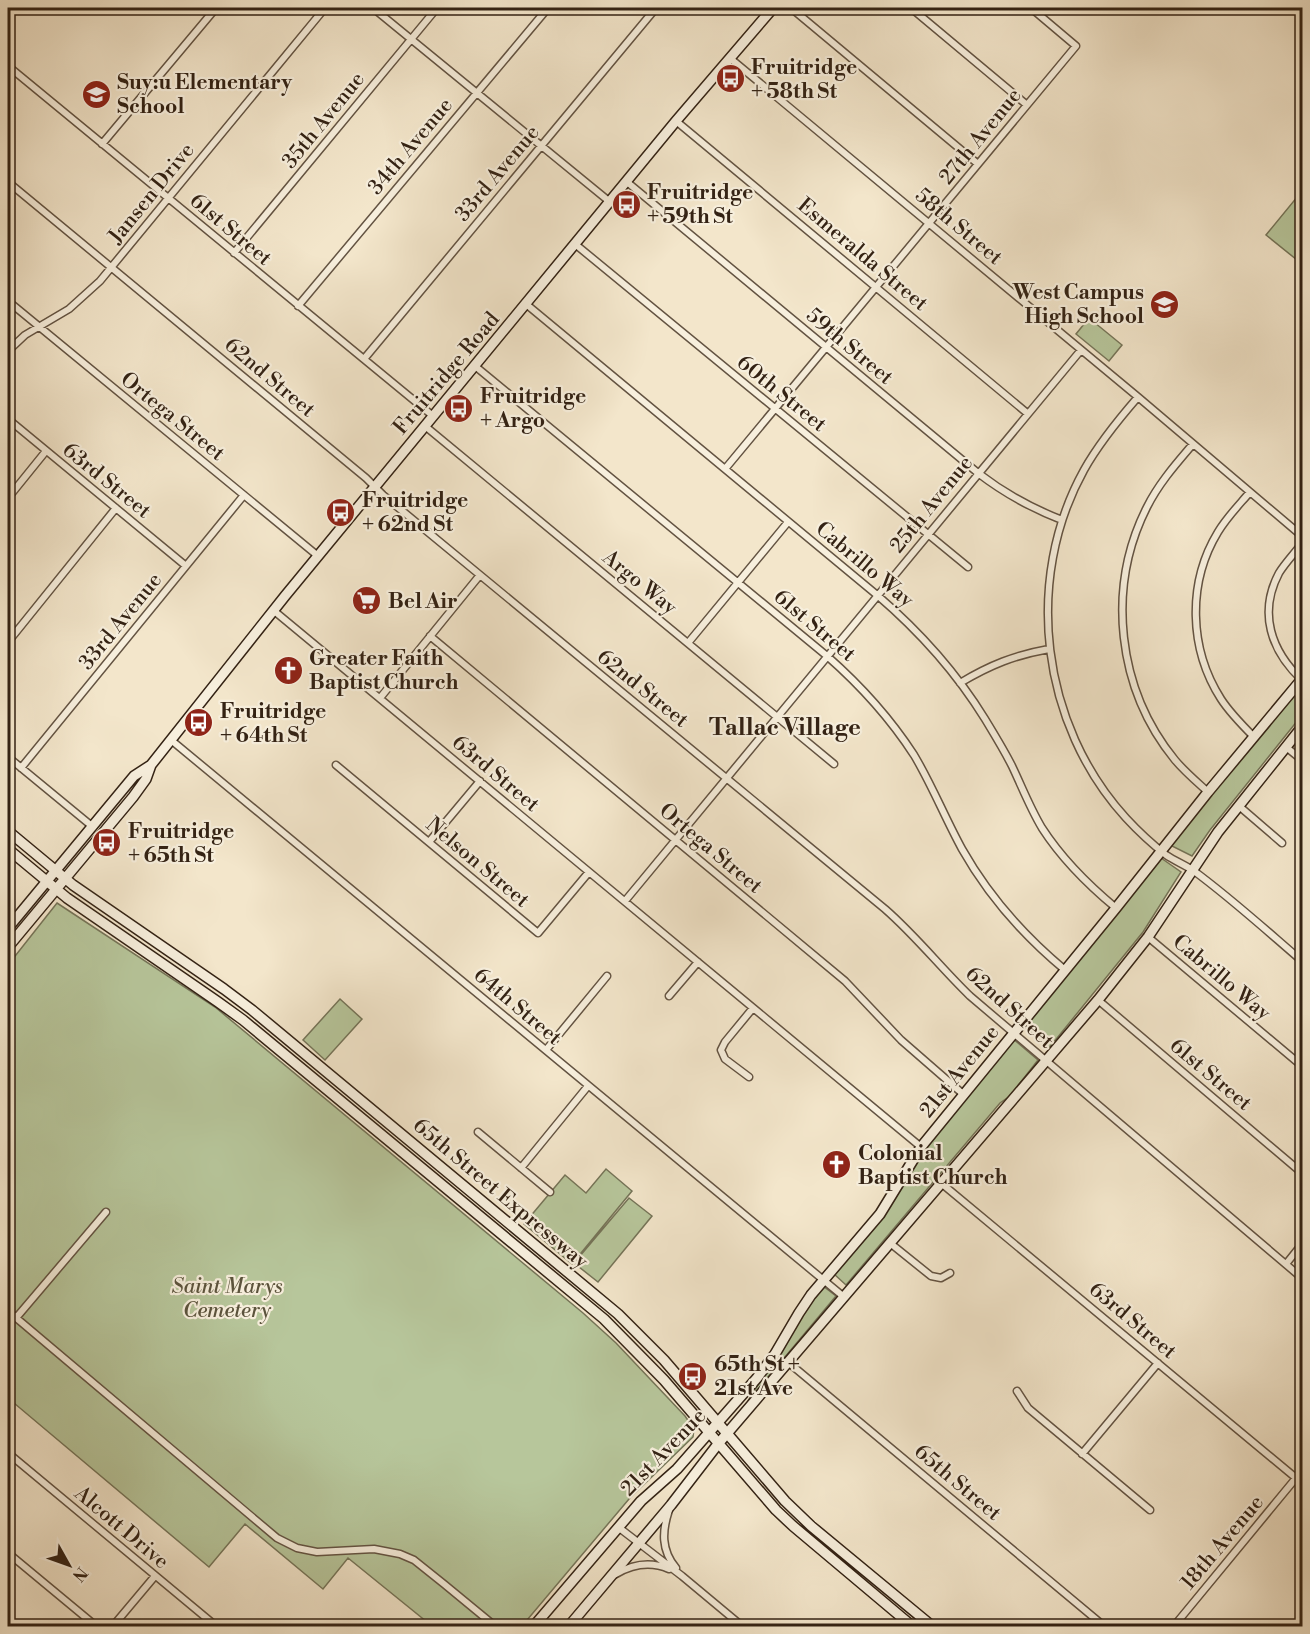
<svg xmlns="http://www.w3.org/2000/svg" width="1310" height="1634" font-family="'Libre Bodoni',serif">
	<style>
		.green { fill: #b7c69b; stroke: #757458; stroke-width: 1.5 }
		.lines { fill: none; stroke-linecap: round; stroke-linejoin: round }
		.street-casing { stroke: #635342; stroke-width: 9 }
		.secondary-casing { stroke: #332214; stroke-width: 12 }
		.street { stroke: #f7efdd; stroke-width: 6 }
		.secondary { stroke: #f7efdd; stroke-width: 9 }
		.labels { text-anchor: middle; stroke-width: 4.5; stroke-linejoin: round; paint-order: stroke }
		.poi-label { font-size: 21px; font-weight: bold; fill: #332214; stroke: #f7efdd; text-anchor: start }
		.street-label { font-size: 21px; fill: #332214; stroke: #f7efdd }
		.park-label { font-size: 21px; font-style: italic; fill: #5b533c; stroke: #f7efdd }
		.quarter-label { font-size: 24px; font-weight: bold; fill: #332214; stroke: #f7efdd }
	</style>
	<rect width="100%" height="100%" fill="#f3e6cb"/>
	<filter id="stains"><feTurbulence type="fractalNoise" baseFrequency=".00333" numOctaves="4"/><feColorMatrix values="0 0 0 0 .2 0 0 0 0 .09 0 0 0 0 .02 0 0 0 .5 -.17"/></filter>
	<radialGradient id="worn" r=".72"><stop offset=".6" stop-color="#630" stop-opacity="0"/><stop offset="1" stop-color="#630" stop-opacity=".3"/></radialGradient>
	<path class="green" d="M1302 191V264L1266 235Z
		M1089 318 1122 345 1109 361 1076 334Z
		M1302 684V715L1210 830 1192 856 1170 845Z
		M1161 858 1181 872 1143 932 1049 1048 1024 1026Z
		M57 903 215 1007 583 1313 616 1343 685 1416 694 1429 693 1437 629 1499 522 1626H432L348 1558 323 1589 245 1524 209 1567 8 1398V965Z
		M340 999 362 1019 325 1060 303 1040Z
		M1012 1038 1038 1060 1010 1096 1000 1103 846 1285 834 1274 882 1217 901 1189 923 1149Z
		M606 1169 632 1191 572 1264 524 1224 565 1175 586 1193Z
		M629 1198 652 1216 598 1282 574 1263Z
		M823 1286 836 1296 748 1401 803 1313Z"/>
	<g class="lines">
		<defs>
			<path id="street" d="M373 8 610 202
				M791 8 978 164
				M911 8 1027 105
				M8 10 10 8
				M731 59 1138 397 1302 536
				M8 66 433 416
				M676 121 1027 413
				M102 144 216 8
				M8 182 366 478 383 495 885 909C916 936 941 968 970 996L1302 1278
				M627 182 978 473C1004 493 1031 508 1062 520
				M575 244 968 567
				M234 253 437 8
				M8 301 318 556
				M526 304 877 595C919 631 956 672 985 719 994 734 1004 750 1012 766 1022 787 1030 808 1042 828 1062 859 1087 884 1116 908
				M298 306 548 8
				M8 351 25 335 69 309 100 281 325 8
				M364 359 656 8
				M475 366 827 656C860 685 890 718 914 755 932 785 945 818 962 849 988 895 1024 936 1065 970
				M1138 397C1118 420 1099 443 1084 470 1023 580 1041 725 1126 818 1138 831 1152 844 1166 855 1175 861 1185 865 1194 871 1232 899 1267 931 1302 961
				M8 419 186 566
				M425 426 834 764
				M1193 444C1176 464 1159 483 1147 507 1106 588 1117 689 1175 760 1185 772 1197 782 1208 792
				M725 469 1076 46 1031 8
				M1250 492C1239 505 1227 517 1218 532 1187 583 1189 649 1221 699 1230 713 1242 725 1254 737
				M8 498 46 451
				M273 610 921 1147
				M430 636 845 981 901 1040 963 1094
				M8 642 116 508
				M688 643 788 522
				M1302 680C1271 651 1258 613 1279 573 1285 563 1295 553 1302 543
				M960 683C990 665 1015 655 1049 649
				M380 698 480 575
				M171 740 844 1297
				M1286 747 1302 760
				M8 757 93 827
				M336 765 538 933 589 872
				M21 768 244 495
				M1239 806 1282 843
				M429 842 480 781
				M625 901 1081 350
				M1148 937 1302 1066
				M669 996 698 962
				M1098 1000 1302 1173
				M546 1050 607 976
				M749 1077 725 1059 721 1050 725 1042 753 1008
				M478 1132 550 1192
				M521 1168 588 1086
				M941 1183 1302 1483
				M890 1243 931 1276 941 1278 950 1273
				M1286 1264 1302 1244
				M8 1311 277 1538 297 1548 317 1552 374 1549 400 1554 414 1560 444 1584 495 1626
				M16 1318 106 1212
				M789 1363 1104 1626
				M1017 1391 1028 1408 1150 1510
				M8 1453 216 1626
				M1082 1454 1158 1363
				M669 1510C662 1531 661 1550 676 1568
				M618 1527 682 1576 742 1626
				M8 1553 96 1626
				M616 1574C633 1564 650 1561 669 1569
				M113 1626 155 1576
				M1174 1626 1296 1478"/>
			<path id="secondary" d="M8 831 73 885 224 989 252 1010 618 1314 664 1360 785 1501 811 1526 932 1626
				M8 849 67 898 218 1002 243 1020 604 1319 664 1380 776 1510 793 1526 912 1626
				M8 928 134 776 151 765 285 596 676 121 773 8
				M8 947 133 797 146 779 151 765
				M534 1626 641 1501 677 1469 757 1378 775 1354 799 1313 811 1295 880 1214 921 1147 1116 908 1208 792 1302 679
				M569 1626 671 1505 718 1444 1098 1000 1148 937 1218 832 1302 727"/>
		</defs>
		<use href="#street" class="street-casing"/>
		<use href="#secondary" class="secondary-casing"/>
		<use href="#street" class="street"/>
		<use href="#secondary" class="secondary"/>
	</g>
	<defs>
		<symbol id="bus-disc" viewBox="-11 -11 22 22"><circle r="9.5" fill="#8f2418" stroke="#f7efdd"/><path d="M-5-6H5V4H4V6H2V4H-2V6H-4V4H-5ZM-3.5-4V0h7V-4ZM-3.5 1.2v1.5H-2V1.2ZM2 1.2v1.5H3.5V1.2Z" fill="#fff"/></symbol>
		<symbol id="school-disc" viewBox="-11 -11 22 22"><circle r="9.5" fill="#8f2418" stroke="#f7efdd"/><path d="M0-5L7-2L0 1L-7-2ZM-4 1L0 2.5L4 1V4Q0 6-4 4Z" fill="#fff"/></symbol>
		<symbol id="supermarket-disc" viewBox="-11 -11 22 22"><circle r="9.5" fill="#8f2418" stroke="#f7efdd"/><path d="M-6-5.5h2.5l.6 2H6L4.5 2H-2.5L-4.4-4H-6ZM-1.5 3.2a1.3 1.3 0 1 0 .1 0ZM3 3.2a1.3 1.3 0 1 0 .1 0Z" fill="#fff"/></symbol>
		<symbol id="church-disc" viewBox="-11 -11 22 22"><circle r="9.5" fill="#8f2418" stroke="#f7efdd"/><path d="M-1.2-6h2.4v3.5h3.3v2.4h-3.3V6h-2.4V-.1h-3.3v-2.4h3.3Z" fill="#fff"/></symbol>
	</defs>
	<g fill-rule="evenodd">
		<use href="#bus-disc" x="714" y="62" width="33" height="33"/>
		<use href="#school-disc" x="80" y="78" width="33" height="33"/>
		<use href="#bus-disc" x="610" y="188" width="33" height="33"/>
		<use href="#school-disc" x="1148" y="288" width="33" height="33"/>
		<use href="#bus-disc" x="442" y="392" width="33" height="33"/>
		<use href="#bus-disc" x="324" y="496" width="33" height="33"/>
		<use href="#supermarket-disc" x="350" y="584" width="33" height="33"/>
		<use href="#church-disc" x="272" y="654" width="33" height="33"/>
		<use href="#bus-disc" x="182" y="706" width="33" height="33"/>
		<use href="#bus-disc" x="90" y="826" width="33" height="33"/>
		<use href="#church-disc" x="820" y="1148" width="33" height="33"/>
		<use href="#bus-disc" x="676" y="1360" width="33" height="33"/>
	</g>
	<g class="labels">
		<g class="poi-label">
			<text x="751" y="74">Fruitridge<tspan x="751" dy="24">+ 58th St</tspan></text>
			<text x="117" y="89">Suy:u Elementary<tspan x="117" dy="24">School</tspan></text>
			<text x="647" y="199">Fruitridge<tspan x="647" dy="24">+ 59th St</tspan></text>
			<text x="1144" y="299" text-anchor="end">West Campus<tspan x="1144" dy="24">High School</tspan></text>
			<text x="480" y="403">Fruitridge<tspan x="480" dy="24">+ Argo</tspan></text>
			<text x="362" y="507">Fruitridge<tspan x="362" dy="24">+ 62nd St</tspan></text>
			<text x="388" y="608">Bel Air</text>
			<text x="309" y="665">Greater Faith<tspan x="309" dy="24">Baptist Church</tspan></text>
			<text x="220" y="718">Fruitridge<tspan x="220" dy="24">+ 64th St</tspan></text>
			<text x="128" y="838">Fruitridge<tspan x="128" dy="24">+ 65th St</tspan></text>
			<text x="858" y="1160">Colonial<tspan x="858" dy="24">Baptist Church</tspan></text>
			<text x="714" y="1371">65th St +<tspan x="714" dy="24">21st Ave</tspan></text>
		</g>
		<g class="street-label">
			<text transform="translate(323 120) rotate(-51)" y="7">35th Avenue</text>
			<text transform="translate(980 136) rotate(-51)" y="7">27th Avenue</text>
			<text transform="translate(410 146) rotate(-50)" y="7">34th Avenue</text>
			<text transform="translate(497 173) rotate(-50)" y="7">33rd Avenue</text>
			<text transform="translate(151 193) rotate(-51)" y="7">Jansen Drive</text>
			<text transform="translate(959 226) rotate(40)" y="7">58th Street</text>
			<text transform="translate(231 229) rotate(40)" y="7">61st Street</text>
			<text transform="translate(863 254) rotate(40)" y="7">Esmeralda Street</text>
			<text transform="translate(850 346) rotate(40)" y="7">59th Street</text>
			<text transform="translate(446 373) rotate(-50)" y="7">Fruitridge Road</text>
			<text transform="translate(270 377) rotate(40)" y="7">62nd Street</text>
			<text transform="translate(782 393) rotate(39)" y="7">60th Street</text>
			<text transform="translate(173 416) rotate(39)" y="7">Ortega Street</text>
			<text transform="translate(107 480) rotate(39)" y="7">63rd Street</text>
			<text transform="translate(931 504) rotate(-51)" y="7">25th Avenue</text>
			<text transform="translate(865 564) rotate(40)" y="7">Cabrillo Way</text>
			<text transform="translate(640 582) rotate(39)" y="7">Argo Way</text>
			<text transform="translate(120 621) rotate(-51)" y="7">33rd Avenue</text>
			<text transform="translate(815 625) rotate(40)" y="7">61st Street</text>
			<text transform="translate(643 688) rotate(39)" y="7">62nd Street</text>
			<text transform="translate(496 773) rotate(40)" y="7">63rd Street</text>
			<text transform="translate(711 848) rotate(40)" y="7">Ortega Street</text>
			<text transform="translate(478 862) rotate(40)" y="7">Nelson Street</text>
			<text transform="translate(1222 977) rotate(40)" y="7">Cabrillo Way</text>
			<text transform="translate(518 1006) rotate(40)" y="7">64th Street</text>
			<text transform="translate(1010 1007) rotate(42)" y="7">62nd Street</text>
			<text transform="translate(959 1071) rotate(-51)" y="7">21st Avenue</text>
			<text transform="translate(1211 1074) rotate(40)" y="7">61st Street</text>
			<text transform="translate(501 1193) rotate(40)" y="7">65th Street Expressway</text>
			<text transform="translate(1133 1320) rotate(40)" y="7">63rd Street</text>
			<text transform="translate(663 1452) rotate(-46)" y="7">21st Avenue</text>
			<text transform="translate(958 1482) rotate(40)" y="7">65th Street</text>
			<text transform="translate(122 1527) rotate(40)" y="7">Alcott Drive</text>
			<text transform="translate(1222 1542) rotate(-50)" y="7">18th Avenue</text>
		</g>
		<g class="park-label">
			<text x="227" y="1293">Saint Marys<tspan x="227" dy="24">Cemetery</tspan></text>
		</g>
		<g class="quarter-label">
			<text x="785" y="735">Tallac Village</text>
		</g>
	</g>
	<rect width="1310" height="1634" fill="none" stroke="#f3e6cb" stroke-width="30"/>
	<rect x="9" y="9" width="1292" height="1616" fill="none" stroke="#332214" stroke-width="3"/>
	<rect x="15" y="15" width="1280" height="1604" fill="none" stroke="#332214" stroke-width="1.5"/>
	<g transform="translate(69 1565) rotate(130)" stroke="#f7efdd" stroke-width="4.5" paint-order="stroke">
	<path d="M0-4.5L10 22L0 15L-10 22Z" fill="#332214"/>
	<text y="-9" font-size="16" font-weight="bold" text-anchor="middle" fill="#332214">N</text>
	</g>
	<rect width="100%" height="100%" filter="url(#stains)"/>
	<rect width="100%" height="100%" fill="url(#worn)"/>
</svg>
